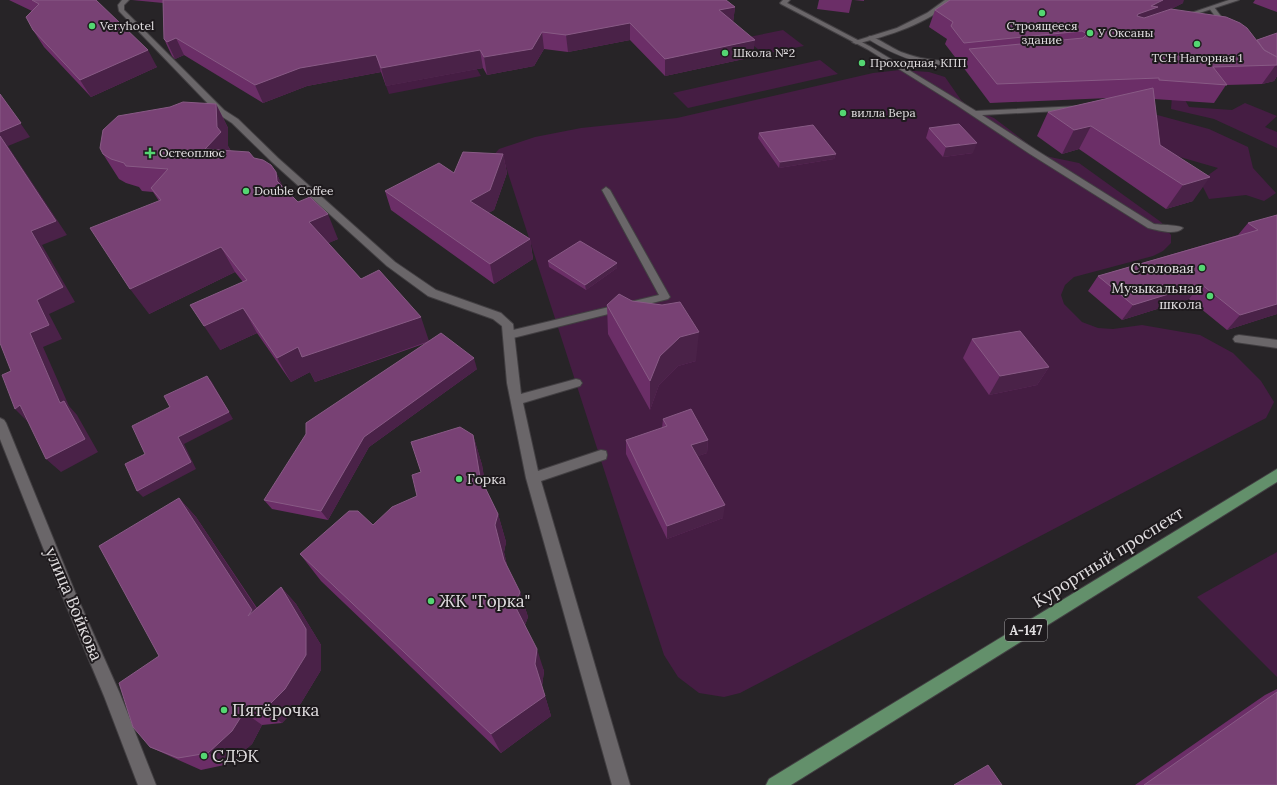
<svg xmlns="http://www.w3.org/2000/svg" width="1277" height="785" font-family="Lora,serif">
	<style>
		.green { fill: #451d43 }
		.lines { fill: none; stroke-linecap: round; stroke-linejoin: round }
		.lane-casing { stroke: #423f42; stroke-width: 2 }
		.street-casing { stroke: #423f42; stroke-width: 2 }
		.primary-casing { stroke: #423f42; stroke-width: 2 }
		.lane { fill: #6a6669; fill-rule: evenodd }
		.street { fill: #6a6669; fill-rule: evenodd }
		.primary { fill: #63906b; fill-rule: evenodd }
		.wall { fill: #6b2e67 }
		.shaded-wall { fill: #4a2248 }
		.building { fill: #784174; stroke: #885a85 }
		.poi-dot { fill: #54d672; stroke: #1e1a1d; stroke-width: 1.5 }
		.labels { text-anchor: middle; stroke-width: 4; stroke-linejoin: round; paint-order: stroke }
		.far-poi-label { font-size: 12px; fill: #e1dee0; stroke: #1e1a1d; text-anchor: start }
		.shield { fill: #1e1a1d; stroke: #a6a3a6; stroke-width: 1 }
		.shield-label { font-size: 13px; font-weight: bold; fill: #e1dee0 }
		.poi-label { font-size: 14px; fill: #e1dee0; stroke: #1e1a1d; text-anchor: end }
		.near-street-label { font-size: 17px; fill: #e1dee0; stroke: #1e1a1d }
		.near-poi-label { font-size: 17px; fill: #e1dee0; stroke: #1e1a1d; text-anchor: start }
	</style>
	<rect width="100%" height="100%" fill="#272427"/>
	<path class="green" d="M783 30 804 46 764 54 744 38Z
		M820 60 838 74 688 108 673 93Z
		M477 69 481 76 389 94 386 86Z
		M900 70 929 72 945 77 961 100 970 108 994 118 1040 153 1050 157 1079 163 1161 222 1171 235V243L1163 251 1153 256 1074 277 1065 285 1061 295 1064 304 1082 322 1098 328 1113 329 1142 325 1200 335 1233 353 1261 381 1274 402 1266 418 740 693 724 697 699 693 678 677 664 655 506 167 492 157 499 149 535 137 581 128 677 118 873 73Z
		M1172 96 1185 100 1189 107 1232 110 1245 103 1277 116 1265 127 1277 132V148L1214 119 1171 109Z
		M1150 113 1209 129 1248 147 1253 168 1276 193 1264 201 1246 195 1209 199 1200 181 1218 168 1152 149Z
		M1277 552V677L1197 597Z"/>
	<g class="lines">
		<defs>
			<path id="lane" d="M783 0H790L787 3 871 47 976 111 1080 106V110H1077L982 115 1036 150 1154 224C1161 225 1180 225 1183 228 1175 236 1158 230 1148 228L1030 154 955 104 867 49 781 4 780 3Z
				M1210 7H1214L1229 27 1228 28H1224L1209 8Z
				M870 36C881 40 890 47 901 52 926 62 951 62 978 60L981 62 978 64C932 68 907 63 868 39V37Z
				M606 187 610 190 670 297 668 299 509 339 505 338 504 335 505 332 509 331 659 295 602 190Z"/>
			<path id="street" d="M122 0H129L124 5V10L224 110 238 119 278 158 395 262 436 290 501 313 513 324 521 394 576 379 580 380 582 383 580 386 523 403 538 471 601 450 606 451 607 455 606 459 541 481 630 785H612L526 478 507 383 502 326 493 319 428 296 387 266 272 162 232 123 218 114 119 11 118 5Z
				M945 0H952C929 24 887 36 856 44L852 42 897 28 927 13Z
				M1229 0H1239L1184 18 1179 17Z
				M1239 335 1277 340V348L1235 342 1233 339 1235 336Z
				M0 418 4 420 6 423 75 592 120 694 156 785H138L104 696 61 593 0 439Z"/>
			<path id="primary" d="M1277 469V482L791 785H766L769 779Z"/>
		</defs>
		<use href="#lane" class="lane-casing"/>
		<use href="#street" class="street-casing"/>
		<use href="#primary" class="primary-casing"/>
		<use href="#lane" class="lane"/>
		<use href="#street" class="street"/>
		<use href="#primary" class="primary"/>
	</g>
	<path class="wall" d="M9 0H96L157 67 91 97 44 47 33 30 32 11Z
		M132 0H726L735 7 733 22 753 57 665 76 630 40 568 52 544 49 534 66 487 75 483 68 386 86 381 72 307 86 263 103 184 55 175 59 172 56 164 39 163 3Z
		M819 0H852L849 13 817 9Z
		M854 0H864V1Z
		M1255 0H1277V12L1253 3Z
		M1183 3 1169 10 1257 40 1277 33V76L1274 81 1262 84 1226 85 1214 103 1154 99 1160 145 1193 201 1166 209 1079 149 1062 154 1037 136 1048 112 1109 98 990 103 963 67 965 60 958 61 945 44 947 39 929 27 935 10Z
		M216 104 228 128V146L231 151 254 158 276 172 282 186 298 202 338 239 328 243 361 279 429 341 477 369 369 447 328 520 272 509 264 500 429 342 315 382 310 372 291 382 257 333 220 350 243 282 235 272 149 314 159 201 153 192 142 191 139 187 126 183 119 179 103 154Z
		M929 128 973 153 943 157 926 138Z
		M759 133 836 154 834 159 779 168 758 138Z
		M503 154 507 173 494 210 488 213 530 239 533 259 494 284 391 210 385 191 454 173Z
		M1277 215V314L1227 330 1189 299 1122 320 1088 291 1098 276 1238 235 1248 223Z
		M548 261 617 268 586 290 549 267Z
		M632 301 696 361 678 366 659 385 650 410 608 334 607 305Z
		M972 339 1049 367 1037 385 989 395 963 358Z
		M663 419 708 440 707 453 698 456 723 518 667 539 626 454V440L662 428Z
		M473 435 482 465 486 490 498 514 506 542 504 552 507 566 520 592 528 617 525 625 544 671 542 686 551 716 501 753 321 581 300 554 373 525 417 496Z
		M179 498 196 517 257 608 281 587 296 604 321 645V670L301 703 282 723 262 725 252 744 229 764 201 770 174 758 150 747 159 656Z
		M1277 689V785H1135L1265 695Z"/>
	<path class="shaded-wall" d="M1163 0H1184L1183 3 1129 32 1138 14Z
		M735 7 733 24 719 10Z
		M630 23V40L568 52 566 35Z
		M542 32 544 49 534 66 487 75 484 57Z
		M176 38 184 55 175 59 167 42Z
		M755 40 753 57 665 76V59Z
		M148 50 157 67 91 97 80 80Z
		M480 50 483 68 386 86 381 68Z
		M376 55 381 72 307 86 263 103 255 85 300 68Z
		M1277 65V76L1274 81 1262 84 1275 66Z
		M0 94 30 137 8 146 67 235 42 245 75 302 49 314 62 339 43 347 69 406 77 415 98 452 61 472 46 459 60 403 30 333 37 300 31 231 0 136Z
		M216 104 228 128V146L233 156 205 149 217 127Z
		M1091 126 1079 149 1062 154 1074 130Z
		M977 143 973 153 943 157 946 147Z
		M503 154 507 173 494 210 474 221 470 201Z
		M836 154 834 159 779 168 780 162Z
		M276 172 287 196 277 181Z
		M1210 177 1193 201 1166 209 1183 185Z
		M328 214 338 239 320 247 309 222Z
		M530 239 533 259 494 284 490 264Z
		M221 247 235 272 149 314 130 289Z
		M617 263V268L586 290 585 285Z
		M1201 284 1189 299 1122 320 1133 305Z
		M1277 304V314L1227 330 1240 315Z
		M243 308 257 333 220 350 204 326Z
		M421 317 429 341 315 382 310 372 291 382 277 358 298 347Z
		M699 332 696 361 678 366 659 385 650 410V381L660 356 680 337Z
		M474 358 477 369 369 447 328 520 321 511 364 437Z
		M1049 367 1037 385 989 395 1000 376Z
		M207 376 212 382 233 419 184 444 196 469 143 497 137 491 178 437Z
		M20 405 29 423 15 409Z
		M473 435 482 465 489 506 480 477Z
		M708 440 707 453 690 459 691 445Z
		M179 498 196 517 268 626 248 616Z
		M725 505 723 518 667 539V526Z
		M498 514 506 542 504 552 512 586 504 560 495 525Z
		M281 587 296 604 321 645V670L301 703 282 723 264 710Z
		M520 592 528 617 523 630 515 606Z
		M537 649 544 671 542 686 551 716 501 753 491 734 535 664Z
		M244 712 262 725 252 744 229 764 208 753Z"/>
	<path class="building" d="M32 0H96L148 50 80 80 33 30 26 17 39 4Z
		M163 0H726L735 7 719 10 755 40 665 59 630 23 566 35 542 32 532 49 484 57 480 50 381 68 376 55 300 68 255 85 176 38 167 42 164 39Z
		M950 0H1163L1151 6 1158 7 1138 14 1137 16 1144 18 1171 9 1226 17 1240 23 1247 28 1264 50 1277 57V65L1213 67 1227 85 1159 80V78L997 84 969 49 1083 38 1087 34 1082 31 964 43 951 26 953 22 935 10Z
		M1277 33V57L1264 50 1257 40Z
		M1153 88 1160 145 1210 177 1183 185 1091 126 1074 130 1048 112Z
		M0 94 21 123 0 132Z
		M183 102 216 104 217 127 221 132 205 149 249 152 254 158 263 160 271 165 276 172 277 181 298 202 310 197 328 214 309 222 361 279 379 270 421 317 302 357 298 347 277 358 243 308 204 326 190 305 247 280 221 247 130 289 90 228 161 200 151 188 168 169 126 166 124 163 111 159 103 154 100 148 103 130 118 116 170 107Z
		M959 124 977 143 946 147 929 128Z
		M813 125 836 154 780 162 759 133Z
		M0 136 56 221 31 231 63 287 37 300 49 325 30 333 60 403 64 401 85 439 46 459 20 405 15 409 2 375 11 371 0 343Z
		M463 152 503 154 490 190 470 201 530 239 490 264 385 191 439 163 454 173Z
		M1277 215V304L1240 315 1201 284 1133 305 1098 276 1258 230 1248 223Z
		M580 241 617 263 585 285 548 261Z
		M619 294 632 301 662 305 680 302 699 332 680 337 660 356 650 381 607 305Z
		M1020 331 1049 367 1000 376 972 339Z
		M441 333 474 358 364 437 321 511 264 500 306 434V423Z
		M207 376 229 412 178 437 191 462 137 491 125 464 145 454 132 426 170 407 164 396Z
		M691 409 708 440 691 445 725 505 667 526 626 440 667 426 663 419Z
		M460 427 473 435 480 477 498 514 495 525 504 560 520 592 515 606 537 649 535 664 545 696 491 734 300 554 349 511H358L373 525 392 507 417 496 412 475 421 472 411 442Z
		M179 498 252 610 248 616 281 587 306 629V655L285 689 264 710 244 712 232 731 208 753 178 758 150 747 133 727 119 683 159 656 99 546Z
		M1277 692V785H1144Z
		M988 765 1002 785H954Z"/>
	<g class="poi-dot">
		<circle cx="1042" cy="13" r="4"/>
		<circle cx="92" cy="26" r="4"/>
		<circle cx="1090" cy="33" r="4"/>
		<circle cx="1197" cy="44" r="4"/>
		<circle cx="725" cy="53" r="4"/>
		<circle cx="862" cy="63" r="4"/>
		<circle cx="843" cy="113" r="4"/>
		<path d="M148 147h4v4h4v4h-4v4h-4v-4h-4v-4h4z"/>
		<circle cx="246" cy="191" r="4"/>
		<circle cx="1202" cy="268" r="4"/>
		<circle cx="1210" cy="296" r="4"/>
		<circle cx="459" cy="479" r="4"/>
		<circle cx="431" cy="601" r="4"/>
		<circle cx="224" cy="710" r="4"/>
		<circle cx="204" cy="756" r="4"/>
	</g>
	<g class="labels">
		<g class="far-poi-label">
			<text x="100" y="30">Veryhotel</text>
			<text x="1042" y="30" text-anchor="middle">Строящееся<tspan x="1042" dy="14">здание</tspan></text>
			<text x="1098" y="37">У Оксаны</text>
			<text x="733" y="57">Школа №2</text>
			<text x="1197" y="62" text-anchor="middle">ТСН Нагорная 1</text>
			<text x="870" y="67">Проходная, КПП</text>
			<text x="851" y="117">вилла Вера</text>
			<text x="159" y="157">Остеоплюс</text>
			<text x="254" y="195">Double Coffee</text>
		</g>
		<rect class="shield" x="1005" y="619" width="42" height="22" rx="3"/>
		<g class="shield-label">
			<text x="1026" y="635">А-147</text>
		</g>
		<g class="poi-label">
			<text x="1194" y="273">Столовая</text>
			<text x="1202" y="293">Музыкальная<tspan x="1202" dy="16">школа</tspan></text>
			<text x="467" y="484" text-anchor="start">Горка</text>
		</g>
		<g class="near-street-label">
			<text transform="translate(1108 557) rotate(-32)" y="6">Курортный проспект</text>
			<text transform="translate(74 604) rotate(67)" y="6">улица Войкова</text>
		</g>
		<g class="near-poi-label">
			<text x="439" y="607">ЖК "Горка"</text>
			<text x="232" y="716">Пятёрочка</text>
			<text x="212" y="762">СДЭК</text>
		</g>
	</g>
</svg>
